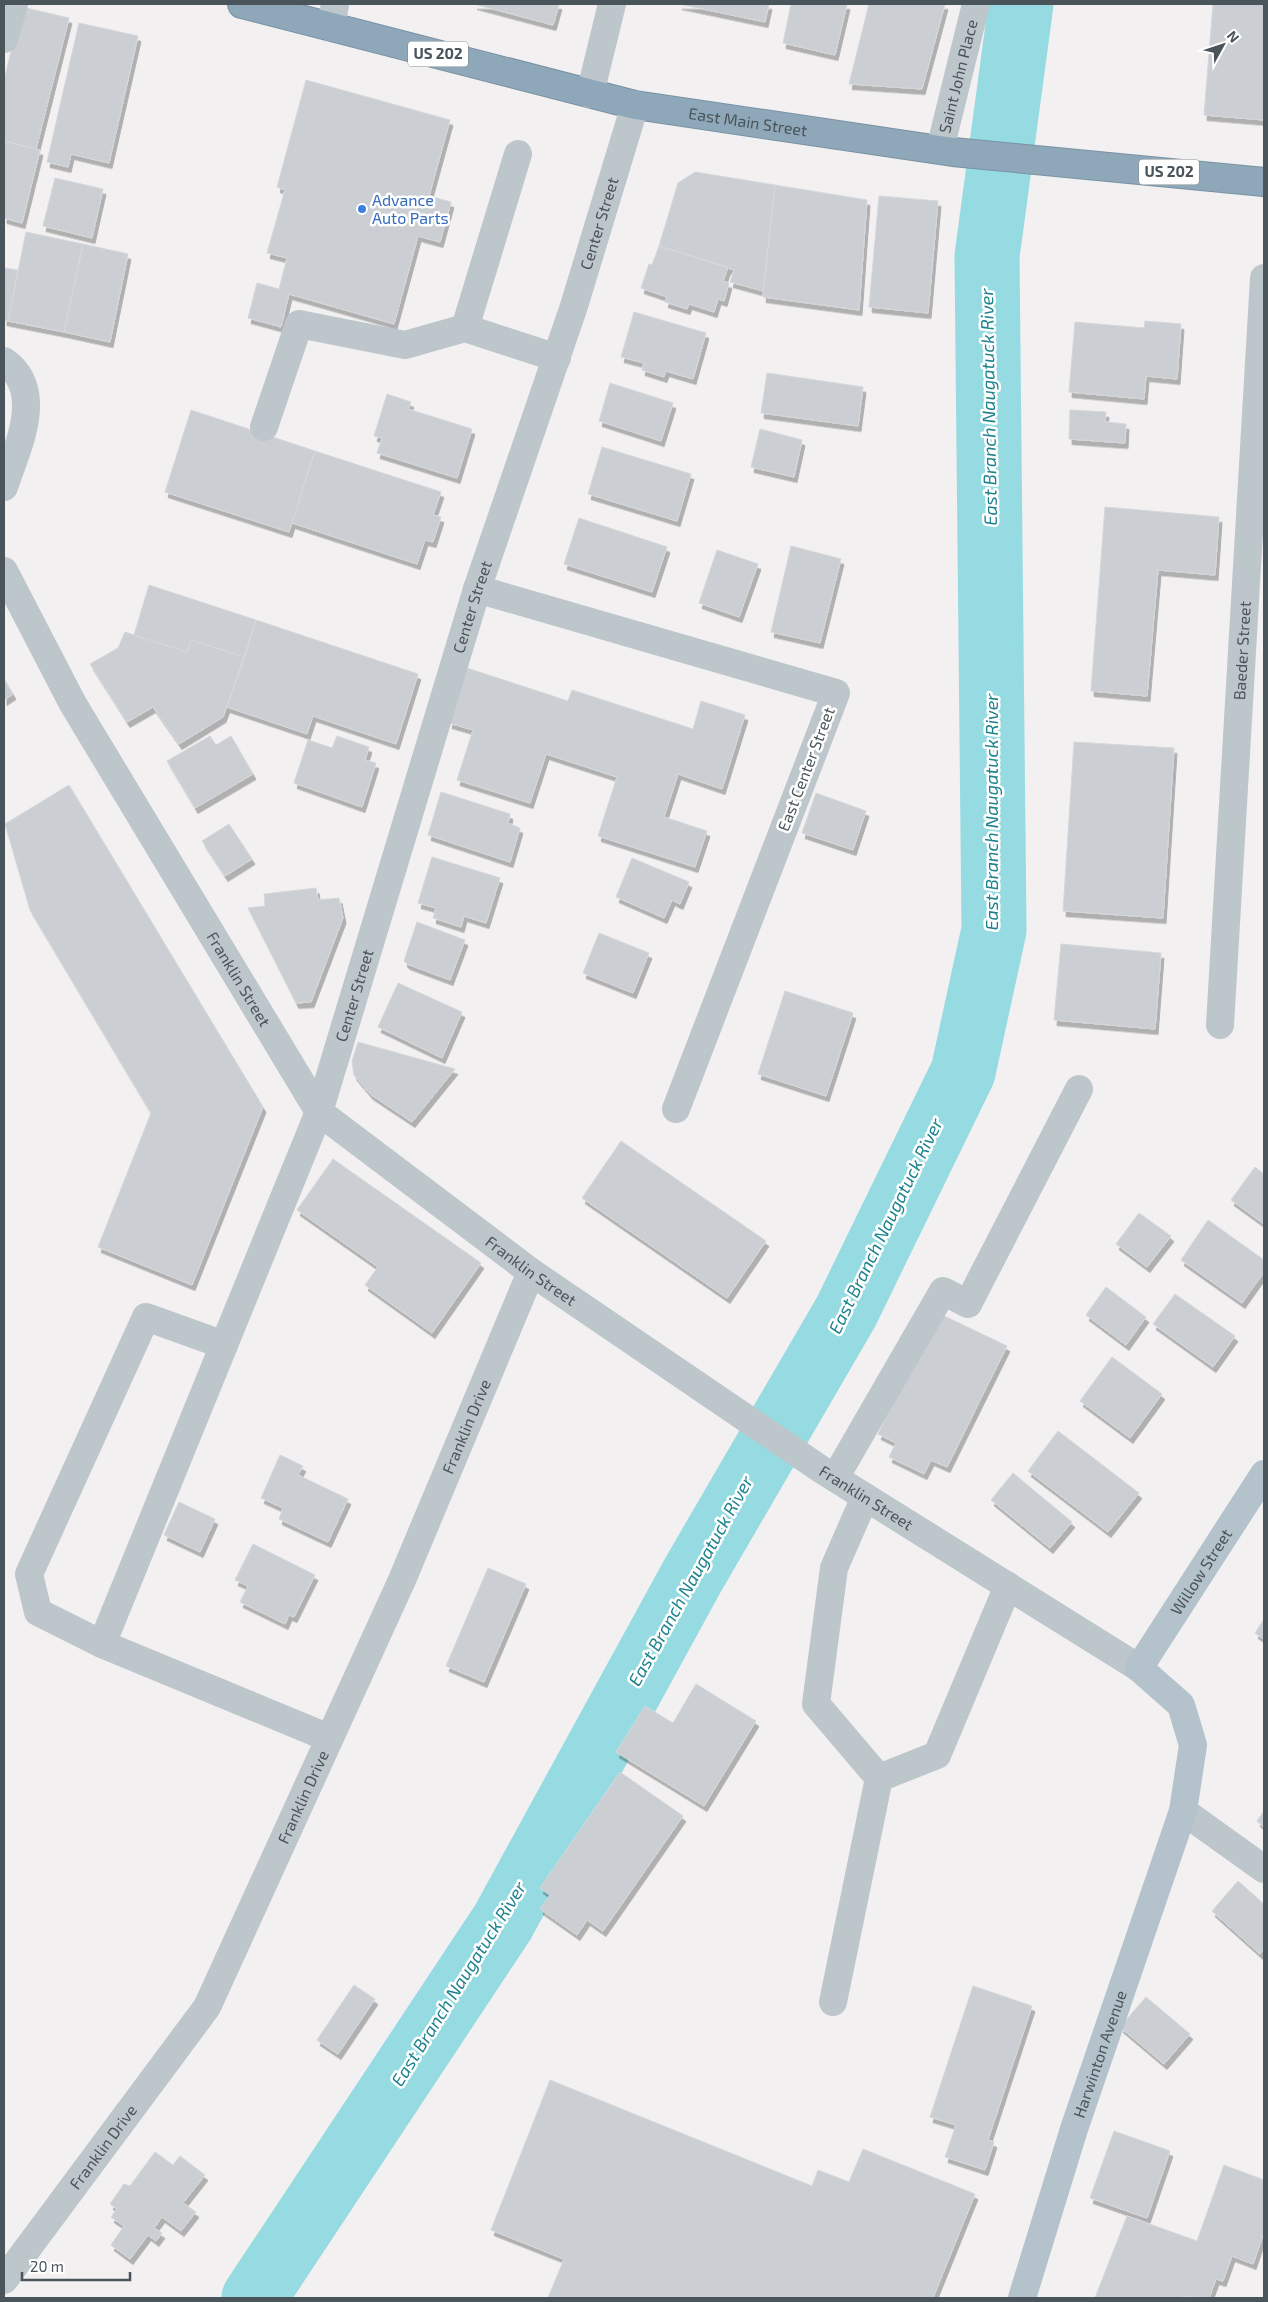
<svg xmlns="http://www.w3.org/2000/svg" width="1268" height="2302" font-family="'Exo 2',sans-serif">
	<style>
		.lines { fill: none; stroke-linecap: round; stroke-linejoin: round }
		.river { stroke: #96dbe2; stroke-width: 65 }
		.building { fill: #cbced2; stroke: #d5d7db; filter: url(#shadow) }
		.highway-casing { stroke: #7992a4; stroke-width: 30 }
		.minor { stroke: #bdc6cb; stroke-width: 28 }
		.major { stroke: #b3c2cb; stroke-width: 28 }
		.highway { stroke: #8ea7b9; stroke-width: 28 }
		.shop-dot { fill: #3f7fe0; stroke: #fff; stroke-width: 2 }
		.labels { text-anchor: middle; stroke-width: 5; stroke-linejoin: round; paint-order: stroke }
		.shield { fill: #fff; stroke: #80888c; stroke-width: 1 }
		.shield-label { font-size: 15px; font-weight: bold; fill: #4a555b }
		.street-label { font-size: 16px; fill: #4a555b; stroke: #fff }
		.shop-label { font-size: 16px; fill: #366cbe; stroke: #fff; text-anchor: start }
		.water-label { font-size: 18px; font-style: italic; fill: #1c828d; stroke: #fff }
	</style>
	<defs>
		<filter id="shadow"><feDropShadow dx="3" dy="5.5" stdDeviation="0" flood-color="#0004"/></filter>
	</defs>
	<rect width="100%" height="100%" fill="#f2f0f0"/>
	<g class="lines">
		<path class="river" d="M254 2298 503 1922 693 1575 846 1312 963 1072 994 930 987 256 1021 4"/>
	</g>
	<path class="building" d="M474 4H559L553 25Z
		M679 4H769L765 22Z
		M791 4H847L835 55 783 43Z
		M869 4H945L922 89 849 84Z
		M1213 4H1264V120L1204 115Z
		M22 7 69 18 36 149 4 141V80Z
		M79 23 138 36 109 163 71 154 68 167 47 162Z
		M306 80 450 120 429 196 451 202 440 242 418 236 394 324 289 294 281 327 248 318 257 283 279 289 287 258 267 253 285 190 277 187Z
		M4 141 40 150 22 223 4 218Z
		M695 172 775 185 763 291 730 282 734 270 659 246 678 183Z
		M55 178 103 189 92 238 43 226Z
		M775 185 867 200 859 310 763 297Z
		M879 196 938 201 928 313 869 307Z
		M26 232 83 244 64 332 8 321Z
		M83 244 128 254 110 342 64 332Z
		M659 246 728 267 723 281 729 283 724 301 718 299 714 312 689 304 687 309 665 302 667 297 641 288 649 264 652 265Z
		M4 268 18 270 8 321 4 320Z
		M634 312 706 333 693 379 666 371 664 377 642 370 644 363 621 357Z
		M1145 321 1181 324 1177 379 1146 376 1144 399 1069 392 1075 322 1144 328Z
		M767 373 863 387 858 426 761 413Z
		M610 383 673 403 661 441 599 421Z
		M387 394 411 402 408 409 472 429 457 478 377 453 382 438 374 436Z
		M191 410 315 451 289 532 165 492Z
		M1070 410 1106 412 1105 422 1126 424 1125 443 1069 439Z
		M760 429 802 440 794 477 751 467Z
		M602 447 691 474 677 521 588 494Z
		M315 451 441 492 433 515 441 517 433 542 425 540 417 564 292 523Z
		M1105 507 1219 517 1215 575 1158 570 1147 696 1091 691Z
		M579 518 667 547 652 592 564 564Z
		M791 546 841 559 820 643 771 632Z
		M717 550 758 564 739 617 699 603Z
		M149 585 256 620 245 657 191 640 187 652 134 635Z
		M256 620 418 674 396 744 313 716 307 734 227 707Z
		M125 632 187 652 191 640 245 657 223 717 179 744 153 707 127 722 90 664 118 648Z
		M467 668 568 701 572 690 693 729 701 701 745 715 722 789 678 774 664 817 707 831 695 867 598 836 617 777 546 754 530 803 457 780 473 730 449 723Z
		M4 679 13 694 4 700Z
		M210 736 216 745 231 736 253 774 195 808 167 761Z
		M337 736 369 747 365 760 376 763 362 807 294 783 308 740 332 748Z
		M1074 742 1174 748 1163 918 1063 911Z
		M69 785 263 1107 192 1285 98 1247 151 1113 30 910 5 824Z
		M441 792 510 814 508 823 520 828 510 862 428 835Z
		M816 793 866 811 853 850 802 833Z
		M229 824 252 859 225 876 202 841Z
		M432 857 500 878 486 923 464 916 461 927 433 918 436 908 418 903Z
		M632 858 689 882 680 904 672 900 664 918 616 897Z
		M316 888 318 900 339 898 343 918 311 1002 296 1003 248 908 265 906 264 894Z
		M417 922 465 940 450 980 407 964 404 961Z
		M599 933 649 953 633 993 583 973Z
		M1061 944 1161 953 1155 1029 1054 1020Z
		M398 983 462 1012 442 1058 378 1027Z
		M785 991 853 1013 826 1096 758 1074Z
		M358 1042 455 1069 412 1122 370 1094 354 1075 352 1061Z
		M621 1141 766 1241 727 1298 582 1198Z
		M333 1159 481 1263 432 1333 365 1285 378 1267 297 1210Z
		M1255 1167 1264 1174V1224L1231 1200Z
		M1139 1213 1171 1236 1147 1267 1116 1244Z
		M1208 1220 1264 1260V1272L1242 1303 1181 1260Z
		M1106 1287 1146 1317 1126 1345 1086 1315Z
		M1175 1294 1235 1336 1213 1367 1153 1324Z
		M938 1313 1007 1346 947 1467 931 1460 924 1474 889 1457 896 1443 878 1434Z
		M1112 1357 1162 1394 1130 1438 1080 1401Z
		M1058 1431 1139 1493 1108 1532 1028 1471Z
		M280 1455 303 1466 298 1475 348 1499 328 1542 279 1519 283 1508 261 1498Z
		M1013 1473 1072 1522 1050 1548 991 1500Z
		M179 1502 215 1519 200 1552 164 1535Z
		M253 1544 315 1575 294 1617 289 1615 285 1624 240 1602 248 1586 235 1580Z
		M488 1568 526 1584 484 1682 446 1666Z
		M1264 1619V1639L1255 1633Z
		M696 1684 756 1721 704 1806 616 1752 645 1706 673 1723Z
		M620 1772 683 1816 603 1931 587 1920 577 1935 540 1909 550 1895 540 1888Z
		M1264 1811V1827L1257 1821Z
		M1238 1881 1264 1904V1949L1260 1954 1212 1911Z
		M354 1985 375 1999 338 2054 317 2040Z
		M973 1986 1032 2006 988 2140 994 2142 985 2170 945 2157 956 2125 930 2117Z
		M1146 1997 1190 2034 1164 2064 1120 2027Z
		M550 2080 812 2186 818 2170 849 2182 863 2149 975 2194 933 2298H548L564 2259 491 2230Z
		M1114 2131 1170 2151 1147 2218 1090 2198Z
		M155 2152 173 2165 180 2156 205 2175 183 2203 196 2212 181 2231 162 2217 154 2228 162 2233 156 2241 148 2235 130 2259 111 2245 124 2226 111 2217 117 2209 110 2204 124 2184 130 2186Z
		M1224 2165 1264 2180V2232L1253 2264 1232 2256 1223 2281 1216 2279 1209 2298 1182 2296 1181 2298H1095L1127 2216 1197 2241Z"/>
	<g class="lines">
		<defs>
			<g id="highway">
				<path id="s7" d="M242 4 635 105 953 152 1264 182"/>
			</g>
		</defs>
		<use href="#highway" class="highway-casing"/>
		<g class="minor">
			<path d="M331 27 335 4"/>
			<path d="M4 39 14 4"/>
			<path d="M590 94 612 4"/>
			<path id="s1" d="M940 149 976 4"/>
			<path d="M518 154 465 328 557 358"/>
			<path d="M4 361C47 391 16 450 4 487"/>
			<path d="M264 427 299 324 405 345 465 328"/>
			<path id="s2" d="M4 571 73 704 319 1112 531 1272 822 1470 1139 1668"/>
			<path d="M477 589 836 693 676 1109"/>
			<path id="s3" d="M1220 1025 1264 278"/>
			<path d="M835 1478 943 1291 968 1304 1079 1089"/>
			<path d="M102 1644 38 1612 29 1574 146 1317 224 1345"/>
			<path id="s4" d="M329 1738 102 1644 319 1112 477 589 574 306 635 105"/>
			<path d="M879 1778 937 1755 1008 1586"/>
			<path d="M1183 1811 1264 1869"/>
			<path d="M833 2002 879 1778 816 1704 834 1568 865 1497"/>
			<path id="s5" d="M4 2280 207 2007 402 1580 531 1272"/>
		</g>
		<path class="major" id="s6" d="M1022 2298 1074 2129 1183 1811 1193 1745 1181 1705 1139 1668 1264 1474"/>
		<use href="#highway" class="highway"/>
	</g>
	<circle class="shop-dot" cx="362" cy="209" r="5"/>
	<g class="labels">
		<g class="shield">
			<rect x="408" y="41.5" width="60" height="25" rx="4"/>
			<rect x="1139" y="159.5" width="60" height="25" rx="4"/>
		</g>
		<g class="shield-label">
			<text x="438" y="59">US 202</text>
			<text x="1169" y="177">US 202</text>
		</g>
		<g class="street-label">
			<text dy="6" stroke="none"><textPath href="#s1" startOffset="75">Saint John Place</textPath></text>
			<text dy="6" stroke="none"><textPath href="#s7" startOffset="520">East Main Street</textPath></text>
			<text dy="6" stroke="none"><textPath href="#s4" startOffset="1752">Center Street</textPath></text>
			<text dy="6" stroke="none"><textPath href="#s4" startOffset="1348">Center Street</textPath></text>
			<text dy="6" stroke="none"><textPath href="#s3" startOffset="375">Baeder Street</textPath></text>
			<text transform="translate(806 769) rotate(-69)" y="6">East Center Street</text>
			<text dy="6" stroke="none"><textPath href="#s2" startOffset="471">Franklin Street</textPath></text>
			<text dy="6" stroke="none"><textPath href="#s4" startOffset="942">Center Street</textPath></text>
			<text dy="6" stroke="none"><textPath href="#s2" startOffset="891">Franklin Street</textPath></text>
			<text dy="6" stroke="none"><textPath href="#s5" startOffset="976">Franklin Drive</textPath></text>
			<text dy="6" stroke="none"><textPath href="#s2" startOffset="1296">Franklin Street</textPath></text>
			<text dy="6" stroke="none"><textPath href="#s6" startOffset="792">Willow Street</textPath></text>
			<text dy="6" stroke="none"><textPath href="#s5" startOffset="571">Franklin Drive</textPath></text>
			<text dy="6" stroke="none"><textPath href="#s6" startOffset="256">Harwinton Avenue</textPath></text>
			<text dy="6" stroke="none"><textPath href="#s5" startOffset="166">Franklin Drive</textPath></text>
		</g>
		<g class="shop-label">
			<text x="372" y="206">Advance<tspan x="372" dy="18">Auto Parts</tspan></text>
		</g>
		<g class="water-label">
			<text transform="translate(989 407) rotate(-91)" y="6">East Branch Naugatuck River</text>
			<text transform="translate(992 812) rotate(-90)" y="6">East Branch Naugatuck River</text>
			<text transform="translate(886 1226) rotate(-64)" y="6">East Branch Naugatuck River</text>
			<text transform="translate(691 1581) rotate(-61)" y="6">East Branch Naugatuck River</text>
			<text transform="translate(459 1984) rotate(-58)" y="6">East Branch Naugatuck River</text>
		</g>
	</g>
	<rect width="1268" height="2302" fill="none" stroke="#4a555b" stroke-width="10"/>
	<g transform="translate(1223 45) rotate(50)" stroke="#ffffff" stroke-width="4" paint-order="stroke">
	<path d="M0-4L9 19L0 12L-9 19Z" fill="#4a555b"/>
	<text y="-8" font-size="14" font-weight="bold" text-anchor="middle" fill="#4a555b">N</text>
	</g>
	<path d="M22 2272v8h108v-8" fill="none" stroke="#4a555b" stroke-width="2.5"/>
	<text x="30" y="2272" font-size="15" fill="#4a555b" stroke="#ffffff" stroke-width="4" paint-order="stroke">20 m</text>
</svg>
